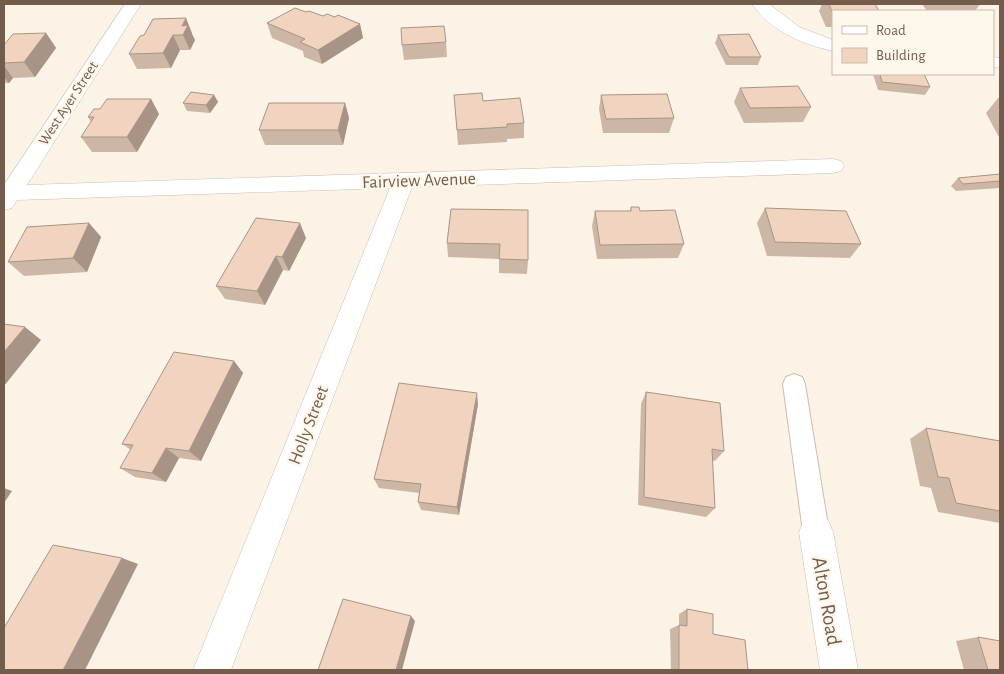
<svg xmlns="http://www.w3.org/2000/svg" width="1004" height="674" font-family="'Alegreya Sans',sans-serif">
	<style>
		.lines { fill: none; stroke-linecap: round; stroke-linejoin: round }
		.service-casing { stroke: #cdbcad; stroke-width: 2 }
		.minor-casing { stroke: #cdbcad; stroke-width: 1 }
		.service { fill: #fff; fill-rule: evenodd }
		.minor { fill: #fff; fill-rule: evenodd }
		.wall { fill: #ceb6a4 }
		.shaded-wall { fill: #a89486 }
		.building { fill: #f0d4bf; stroke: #a89486 }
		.labels { text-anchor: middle; stroke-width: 5; stroke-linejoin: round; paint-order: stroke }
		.far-street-label { font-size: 15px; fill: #745c4c; stroke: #fef8ec }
		.street-label { font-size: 18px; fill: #745c4c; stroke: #fef8ec }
		.near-street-label { font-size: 21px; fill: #745c4c; stroke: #fef8ec }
	</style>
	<rect width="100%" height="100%" fill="#fbf4e6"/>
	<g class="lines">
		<defs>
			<path id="service" d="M794 374 802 377 805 384 829 532 825 541 816 545 807 541 803 532 783 384 786 377Z"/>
			<path id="minor" d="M125 4H141L27 185 833 159 841 161 844 166 841 171 833 173 412 187 231 670H193L390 188 17 200 12 208 4 210V185Z
				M752 4H769L799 27 833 40V51C802 44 770 31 752 4Z
				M993 57 1000 58V68L993 67Z
				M816 515 828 520 833 532 858 670H820L799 532 804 520Z"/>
		</defs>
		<use href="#service" class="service-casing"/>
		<use href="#minor" class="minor-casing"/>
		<use href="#service" class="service"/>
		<use href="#minor" class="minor"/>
	</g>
	<path class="wall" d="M822 4H875L833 11V27H826L819 11Z
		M922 4H980L975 11H927Z
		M306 12 323 16 335 17 360 24 363 38 322 64 304 57 303 51 272 38 267 23Z
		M46 33 56 48 35 77 13 78 9 83H4V45Z
		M192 33V34L195 40 190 50H180L171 68 137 69 129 54 144 35Z
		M718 35 761 57 758 65H726L715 43Z
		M446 42 447 57 404 60 402 45Z
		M873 74H924L930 87 925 95 878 90Z
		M740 88 811 107 803 122 744 123 734 102Z
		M214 95 218 102 210 113 187 111 183 103Z
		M454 95 483 101 524 123V138L507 139V142L458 145Z
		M601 95 674 118 669 133H603L599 109Z
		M998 98H1000V139L986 113Z
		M151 99 159 114 137 152H92L81 137 91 122 88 117 100 109Z
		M345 103 349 118 343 145H265L259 130Z
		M1000 174V188L956 191 951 186 958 178Z
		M631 207 640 211 684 244 678 258 597 259 592 226 595 211H630Z
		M765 208 861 244 850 258 767 256 757 223Z
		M451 209 528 260 527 274 499 273V259L448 257 447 243Z
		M89 223 101 237 87 272 24 276 8 262Z
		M306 238 289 271 283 270 265 305 225 299 216 286Z
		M234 361 243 373 201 461 179 458 166 482 135 477 120 468 131 450 122 444Z
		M646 392 724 451 715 461 712 460 715 508 706 517 638 505 641 404Z
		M478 404 459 515 421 510 418 502 419 493 379 488 374 479Z
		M926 428 1000 442V523L938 512 931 488 920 486 910 439Z
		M687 609 713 634 748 670H671L670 629 679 625V614Z
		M978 637 1000 670H964L956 641Z"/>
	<path class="shaded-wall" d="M186 18 192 33V34L195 40 190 50 183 35 182 26Z
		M360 24 363 38 322 64 318 50Z
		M46 33 56 48 35 77 24 62Z
		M173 35 180 50 171 68 163 53Z
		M4 66 13 78 9 83 4 77Z
		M214 95 218 102 210 113 206 105Z
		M151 99 159 114 137 152 127 137Z
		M345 103 349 118 343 145 338 130Z
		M89 223 101 237 87 272 73 258Z
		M300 223 306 238 289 271 282 257Z
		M276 256 283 270 265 305 257 291Z
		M25 327 41 340 4 386V352Z
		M234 361 243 373 201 461 189 451Z
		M477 393 478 404 459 515 457 507Z
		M166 448 179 458 166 482 152 473Z
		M4 488 12 491 4 503Z
		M122 558 138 564 85 670H63Z
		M411 616 415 621 402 670H396Z"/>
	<path class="building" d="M829 4H875L879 11H833L832 12Z
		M295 8 306 12 309 11 323 16 327 14 335 17 338 15 360 24 318 50 300 42 305 39 267 23Z
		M186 18 182 26 188 25 183 35H173L163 53 129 54 140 36 144 35 153 19Z
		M444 26 446 42 402 45 401 28Z
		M46 33 24 62 4 63V45L13 34Z
		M749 34 761 57H729L718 35Z
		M880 74H924L930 87 882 82Z
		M798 86 811 107 750 108 740 88Z
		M191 92 214 95 206 105 183 103Z
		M482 93 483 101 520 98 524 123 507 124V127L457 130 454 95Z
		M667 94 674 118 606 119 601 95Z
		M107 99H151L127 137H81L94 117H88L94 109H100Z
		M269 103H345L338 130H259Z
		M1000 174V181L963 184 958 178Z
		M631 207H639L640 211 675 210 684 244 600 245 595 211H631Z
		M765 208 846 211 861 244 775 242Z
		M451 209 528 210V260L499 259 500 244 447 243Z
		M256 218 300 223 282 257 276 256 257 291 216 286Z
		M89 223 73 258 8 262 27 227Z
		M4 324 25 327 4 352Z
		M174 352 234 361 189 451 166 448 152 473 120 468 133 445 122 444Z
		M399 383 477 393 457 507 418 502 421 484 374 479Z
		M646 392 720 403 724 451 712 449 715 508 644 497Z
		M926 428 1000 441V511L956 503 949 478 938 477Z
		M53 545 122 558 63 670H4V628Z
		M343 599 411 616 396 670H318Z
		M687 609 713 614V634L745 640 748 670H679V625L687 626Z
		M978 637 1000 641V670H988Z"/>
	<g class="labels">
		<g class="far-street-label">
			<text transform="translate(68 103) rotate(-57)" y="5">West Ayer Street</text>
		</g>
		<g class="street-label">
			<text transform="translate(419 180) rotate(-2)" y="6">Fairview Avenue</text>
			<text transform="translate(308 425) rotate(-69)" y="6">Holly Street</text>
		</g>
		<g class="near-street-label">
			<text transform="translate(827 601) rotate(80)" y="7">Alton Road</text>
		</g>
	</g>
	<rect width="1004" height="674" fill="none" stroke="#745c4c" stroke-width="10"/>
	<rect x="832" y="10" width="162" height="65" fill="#fef8ec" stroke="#c7baac"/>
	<rect x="842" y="26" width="25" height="8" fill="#ffffff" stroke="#c7baac"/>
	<text x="876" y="35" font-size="15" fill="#745c4c">Road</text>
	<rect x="842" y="48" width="25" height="15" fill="#f0d4bf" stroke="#c7baac"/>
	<text x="876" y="60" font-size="15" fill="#745c4c">Building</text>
</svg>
